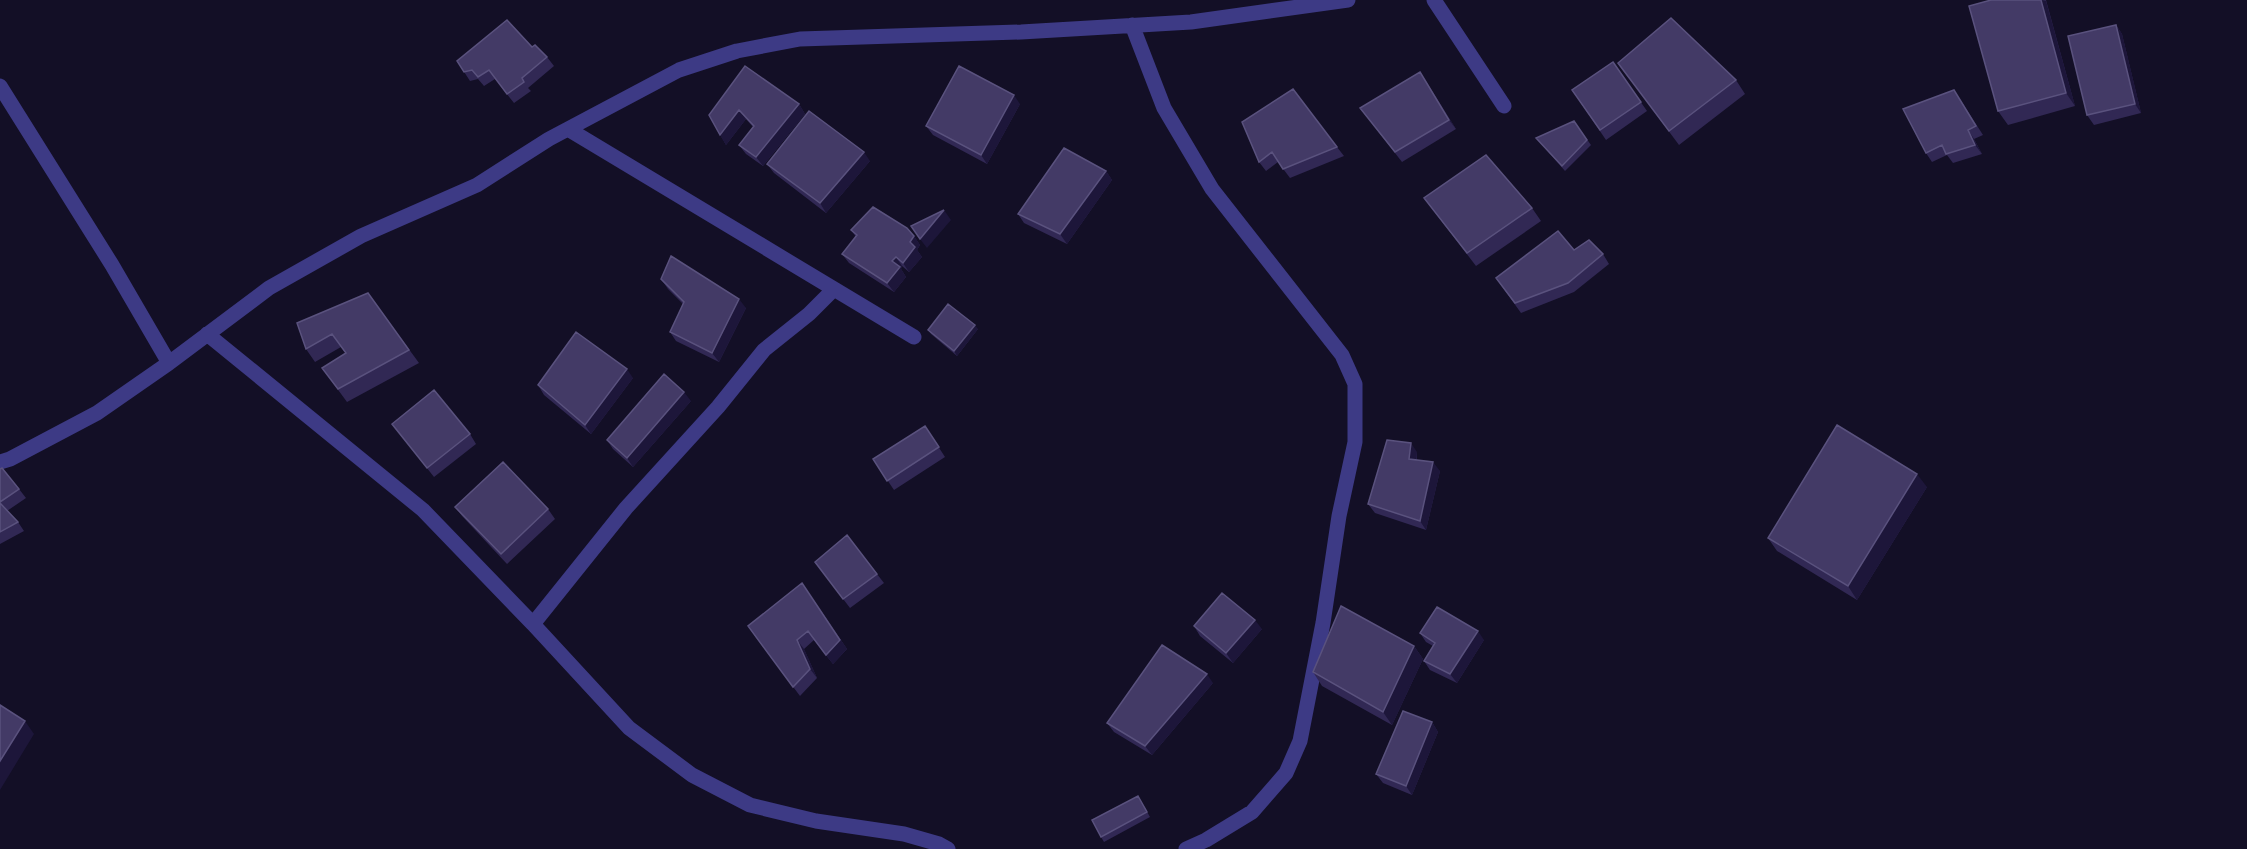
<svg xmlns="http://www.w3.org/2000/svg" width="2247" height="849" font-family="Raleway,sans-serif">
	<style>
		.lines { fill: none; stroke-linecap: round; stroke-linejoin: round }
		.minor { stroke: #3d3a85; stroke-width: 15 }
		.wall { fill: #312854 }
		.shaded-wall { fill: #1d163a }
		.building { fill: #433a66; stroke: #5a527e; stroke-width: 1.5 }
	</style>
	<rect width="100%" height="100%" fill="#130f26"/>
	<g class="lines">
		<path class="minor" d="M1434 0 1504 106
			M1132 25 1164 108 1212 189 1342 355 1355 384V442L1339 516 1323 623 1300 741 1286 773 1252 812 1206 840 1186 849
			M0 86 112 265 169 363
			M568 129 914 337
			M207 334 423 510 533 624 629 728 692 775 750 805 816 821 904 834 939 844 948 849
			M0 462 10 459 97 413 169 363 269 288 361 236 477 185 549 139 679 70 737 51 800 39 1021 32 1191 22 1348 0
			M533 624 626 508 718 407 764 350 809 314 834 289"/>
	</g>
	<path class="wall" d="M1991 0H2046L2075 106 2008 125 1998 111Z
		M2116 25 2122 34 2141 113 2094 125 2087 115Z
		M532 47 547 57 554 66 528 88 531 91 514 103 495 79 484 86 478 79 470 81 457 61Z
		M1613 62 1647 111 1606 140 1572 90Z
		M1618 63 1736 80 1745 94 1679 145Z
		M1420 72 1456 129 1402 162 1360 108Z
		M1960 99 1983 135 1974 139 1982 154 1953 163 1947 155 1932 162 1926 153Z
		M799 104 805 114 763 166 746 154 739 145 753 127 746 119 726 145 709 115Z
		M1020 104 987 164 933 135 926 126Z
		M1574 121 1591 145 1565 171 1536 138Z
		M1242 122 1337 147 1344 156 1290 178 1278 162 1266 171 1259 162Z
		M870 161 826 213 774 173 767 164Z
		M1106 171 1112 180 1067 244 1024 223 1018 214Z
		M1424 198 1532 208 1541 221 1476 266Z
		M851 230 914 236 920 245 917 250 922 257 909 272 902 266 901 269 906 277 894 292 849 263 842 254 856 237Z
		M1574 250 1603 254 1609 264 1574 292 1521 313 1496 278Z
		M661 279 746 308 719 362 676 341 670 332 683 304 668 289Z
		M368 293 419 363 347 402 322 368 346 354 341 347 315 362 306 349Z
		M978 329 957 356 931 334 928 330Z
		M633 378 591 434 544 395 538 385Z
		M691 401 633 467 613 449 607 440Z
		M392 424 470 434 476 444 434 477Z
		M925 426 945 457 894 490 873 459Z
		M1417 452V460L1440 471 1426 530 1375 513 1368 504Z
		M0 469 19 489 26 498 7 511 18 522 24 531 0 544Z
		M1927 487 1857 600 1777 551 1768 538Z
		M455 507 548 509 555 519 507 564 462 516Z
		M815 562 877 574 884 583 850 608Z
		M802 583 847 649 833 664 814 640 804 649 817 678 800 696 754 635Z
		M1194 626 1262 629 1233 663 1200 636Z
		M1420 633 1484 640 1457 683 1430 670 1424 661 1433 646 1426 642Z
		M1414 646 1423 659 1392 725 1322 686 1313 672Z
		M1213 683 1152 755 1114 732 1107 723Z
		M1432 722 1438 732 1412 795 1383 783 1376 774Z
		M1138 796 1150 817 1104 842 1101 837Z"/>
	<path class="shaded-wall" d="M2041 0 2046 1 2075 106 2066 93Z
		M2116 25 2122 34 2141 113 2135 104Z
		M1420 72 1426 81 1456 129 1449 120Z
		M1014 95 1020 104 987 164 981 155Z
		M799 104 805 114 763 166 756 157Z
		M739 110 746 119 726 145 720 135Z
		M1968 130 1974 139 1982 154 1975 145Z
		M864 152 870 161 826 213 820 203Z
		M1106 171 1112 180 1067 244 1060 234Z
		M944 210 951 220 927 248 920 239Z
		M914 236 920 245 917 250 922 257 909 272 903 263 910 242Z
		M896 257 902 266 901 269 906 277 894 292 887 283 892 261Z
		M739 299 746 308 719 362 712 353Z
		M975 325 978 329 957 356 954 351Z
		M627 369 633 378 591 434 585 425Z
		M684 392 691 401 633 467 627 458Z
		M1411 443 1417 452 1416 468 1409 459Z
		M1433 462 1440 471 1426 530 1420 521Z
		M1917 474 1927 487 1857 600 1848 586Z
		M802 583 847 649 833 664 826 655Z
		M1255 620 1262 629 1233 663 1226 653Z
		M1478 631 1484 640 1457 683 1450 674Z
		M797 640 804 649 817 678 810 669Z
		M1414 646 1423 659 1392 725 1383 712Z
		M1207 674 1213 683 1152 755 1145 746Z
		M25 721 34 734 0 790V761Z
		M1432 722 1438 732 1412 795 1406 786Z"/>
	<path class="building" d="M1991 0H2041L2066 93 1998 111 1969 6Z
		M1671 18 1736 80 1669 131 1618 63Z
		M507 20 532 47 535 45 547 57 522 78 524 82 507 94 489 70 478 77 472 70 464 72 457 61Z
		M2116 25 2135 104 2087 115 2068 36Z
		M1613 62 1641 102 1600 130 1572 90Z
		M745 66 799 104 756 157 739 145 754 126 739 110 720 135 709 115Z
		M959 66 1014 95 981 155 926 126Z
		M1420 72 1449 120 1395 152 1360 108Z
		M1293 89 1337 147 1283 169 1272 152 1259 162 1242 122Z
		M1954 90 1976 126 1968 130 1975 145 1946 154 1942 145 1926 153 1903 109Z
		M809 111 864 152 820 203 767 164Z
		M1574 121 1587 140 1562 166 1536 138Z
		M1064 148 1106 171 1060 234 1018 214Z
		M1486 155 1532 208 1467 253 1424 198Z
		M873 207 907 228 914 236 910 242 915 247 903 263 896 257 892 261 900 267 887 283 842 254 857 235 851 230Z
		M944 210 920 239 911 226Z
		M1558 231 1574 250 1589 240 1603 254 1568 283 1515 303 1496 278Z
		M671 256 739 299 712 353 670 332 684 302 661 279Z
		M368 293 409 350 338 389 322 368 346 353 332 334 306 349 297 323Z
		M948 304 975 325 954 351 928 330Z
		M576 332 627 369 585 425 538 385Z
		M664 374 684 392 627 458 607 440Z
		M434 390 470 434 427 468 392 424Z
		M1837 425 1917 474 1848 586 1768 538Z
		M925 426 939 447 887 481 873 459Z
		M1387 440 1411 443 1409 459 1433 462 1420 521 1368 504Z
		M503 462 548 509 501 554 455 507Z
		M2 468 19 489 0 502V469Z
		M0 503 18 522 0 532Z
		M847 535 877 574 843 599 815 562Z
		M802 583 840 640 826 655 808 631 797 640 810 669 793 687 748 626Z
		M1222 593 1255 620 1226 653 1194 626Z
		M1341 606 1414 646 1383 712 1313 672Z
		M1437 607 1478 631 1450 674 1424 661 1435 643 1420 633Z
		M1162 645 1207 674 1145 746 1107 723Z
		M0 705 25 721 0 761Z
		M1403 711 1432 722 1406 786 1376 774Z
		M1138 796 1147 812 1101 837 1092 820Z"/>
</svg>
